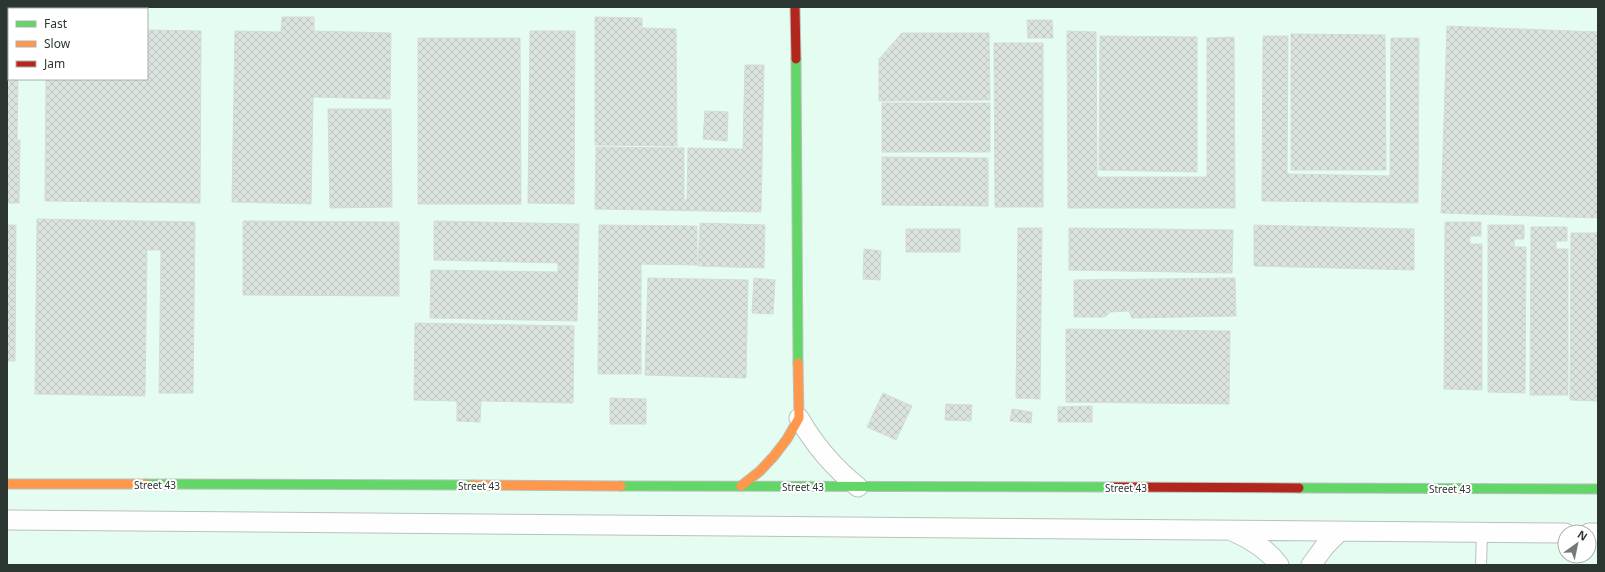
<svg xmlns="http://www.w3.org/2000/svg" width="1605" height="572" font-family="'Noto Sans',sans-serif">
	<style>
		.built { fill: #e5fdf1; fill-rule: evenodd }
		.building { fill: url(#building-cross-hatch); stroke: #d4dcd8 }
		.lines { fill: none; stroke-linecap: round; stroke-linejoin: round }
		.lane-casing { stroke: #b9c1bd; stroke-width: 12 }
		.street-casing { stroke: #b9c1bd; stroke-width: 21 }
		.fast-casing { stroke: #b9c1bd; stroke-width: 11 }
		.slow-casing { stroke: #b9c1bd; stroke-width: 11 }
		.jam-casing { stroke: #b9c1bd; stroke-width: 11 }
		.lane { stroke: #fefefe; stroke-width: 10 }
		.street { stroke: #fefefe; stroke-width: 19 }
		.fast { stroke: #63d668; stroke-width: 9 }
		.slow { stroke: #ff974d; stroke-width: 9 }
		.jam { stroke: #b3261e; stroke-width: 9 }
		.labels { text-anchor: middle; stroke-width: 4; stroke-linejoin: round; paint-order: stroke }
		.street-label { font-size: 10px; fill: #2b3631; stroke: #fff }
	</style>
	<defs>
		<pattern id="building-cross-hatch" width="8" height="8" patternUnits="userSpaceOnUse"><rect width="8" height="8" fill="#dbe3df"/><path d="M0 0l8 8M0 8l8-8" fill="none" stroke="#bcc3c0"/></pattern>
	</defs>
	<rect width="100%" height="100%" fill="#f5fbf8"/>
	<path class="built" d="M7 7H1598V565H7ZM9 9H147V79H9ZM1565 532H1589V556H1565Z"/>
	<path class="building" d="M282 17H314V31L391 33 390 99 313 97 311 204 232 202 235 31 281 32Z
		M595 17 642 18V28L676 29 677 146 595 145Z
		M1027 20H1052L1053 38H1028Z
		M1447 26 1598 32V218L1441 213Z
		M7 27H9V79H18L17 140H20L19 203H7Z
		M147 30 201 31 200 203 45 201 46 79H147Z
		M530 31H575L574 204 528 203Z
		M1067 31 1096 32 1097 177H1207V38L1234 37 1235 208H1068Z
		M902 33H989L990 100 879 101V59Z
		M1291 34 1385 35 1386 170H1291Z
		M1100 36 1197 37V172L1099 170Z
		M1263 36H1288L1287 174 1390 176 1391 38H1419L1418 203 1262 201Z
		M418 38H520L521 204H418Z
		M994 43H1043V207H995Z
		M745 65H764L761 212 595 209 596 147 684 148V200H687L688 148 743 149Z
		M882 103H990V152H882Z
		M328 109H391L392 207 330 208Z
		M705 111 728 112 727 141 703 139Z
		M882 157 988 158V206L882 205Z
		M37 219 195 222 193 393H159L161 250H147L145 396 35 394Z
		M243 221 399 222V296L243 295Z
		M434 221 579 224 577 321 430 318 431 270 558 272V263L434 260Z
		M1445 222H1481V236H1470V244H1482V390L1444 389Z
		M700 223 765 225 764 268 698 266Z
		M7 225H16L15 361H7Z
		M599 225 697 226V265L641 264V374H598Z
		M1254 225 1414 229V270L1254 266Z
		M1488 225H1524V239H1514V247H1526L1525 393 1488 392Z
		M1531 227H1567V241H1556V249H1568V395H1530Z
		M1018 228H1042L1040 399 1016 398Z
		M1069 228 1233 230 1232 273 1069 270Z
		M906 229H960V252H906Z
		M1571 233H1598V246H1596V255H1598V401L1570 400Z
		M864 249 881 251 880 280 863 279Z
		M648 278 748 280 746 378 645 375Z
		M754 278 775 280 773 314 752 313Z
		M1235 278 1236 316 1132 318 1129 311 1110 312 1105 317H1074V280Z
		M415 323 574 326 573 403 481 401 480 422 457 421V401L414 400Z
		M1066 329 1230 331 1229 404 1066 402Z
		M883 393 912 406 896 440 867 427Z
		M610 398 646 399V424H610Z
		M946 404 972 405 971 421 945 420Z
		M1092 406V422H1058V407Z
		M1012 409 1032 412 1031 423 1010 421Z"/>
	<g class="lines">
		<defs>
			<path id="lane" d="M1481 565 1482 532"/>
			<path id="street" d="M799 418C815 446 833 467 858 487
				M7 520 1565 533
				M1234 532C1252 540 1267 549 1279 565
				M1589 533H1598
				M1311 565 1325 546 1339 532"/>
			<path id="fast" d="M796 59 798 363
				M146 484 472 485
				M621 486 1111 487
				M1299 488 1598 489"/>
			<path id="slow" d="M7 484H146
				M472 485 621 486
				M741 486 760 471 774 456 787 439 799 418 798 363"/>
			<path id="jam" d="M795 7 796 59
				M1111 487 1299 488"/>
		</defs>
		<use href="#lane" class="lane-casing"/>
		<use href="#street" class="street-casing"/>
		<use href="#fast" class="fast-casing"/>
		<use href="#slow" class="slow-casing"/>
		<use href="#jam" class="jam-casing"/>
		<use href="#lane" class="lane"/>
		<use href="#street" class="street"/>
		<use href="#fast" class="fast"/>
		<use href="#slow" class="slow"/>
		<use href="#jam" class="jam"/>
	</g>
	<g class="labels">
		<g class="street-label">
			<text x="155" y="489">Street 43</text>
			<text x="479" y="490">Street 43</text>
			<text x="803" y="491">Street 43</text>
			<text x="1126" y="492">Street 43</text>
			<text x="1450" y="493">Street 43</text>
		</g>
	</g>
	<rect width="1605" height="572" fill="none" stroke="#2b3631" stroke-width="16"/>
	<rect x="8" y="8" width="140" height="72" fill="#ffffff" stroke="#aaafad"/>
	<rect x="16" y="21" width="20" height="6" fill="#63d668" stroke="#aaafad"/>
	<text x="44" y="28" font-size="12" fill="#2b3631">Fast</text>
	<rect x="16" y="41" width="20" height="6" fill="#ff974d" stroke="#aaafad"/>
	<text x="44" y="48" font-size="12" fill="#2b3631">Slow</text>
	<rect x="16" y="61" width="20" height="6" fill="#b3261e" stroke="#aaafad"/>
	<text x="44" y="68" font-size="12" fill="#2b3631">Jam</text>
	<g transform="translate(1577 544) rotate(33)"><circle r="19" fill="#ffffff" stroke="#aaafad"/>
	<path d="M0-3L7 15L0 10L-7 15Z" fill="#727b77"/>
	<text y="-6" font-size="11" font-weight="bold" text-anchor="middle" fill="#2b3631">N</text>
	</g>
</svg>
